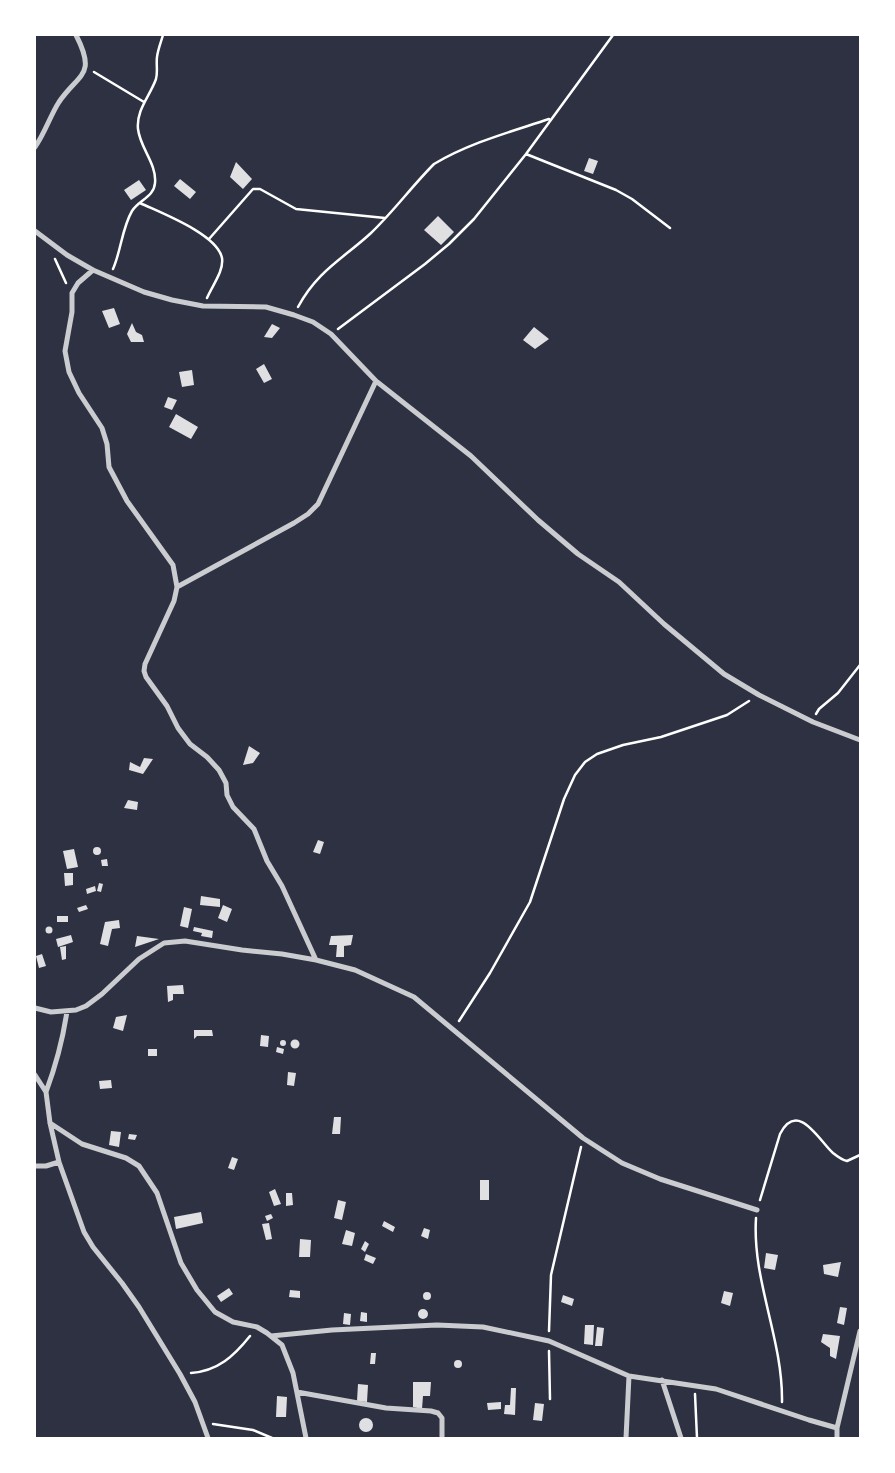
<svg xmlns="http://www.w3.org/2000/svg" width="895" height="1473" font-family="'Fira Sans Condensed',sans-serif">
	<style>
		.building { fill: #e0e0e3 }
		.lines { fill: none; stroke-linecap: round; stroke-linejoin: round }
		.path { stroke: #fff; stroke-width: 2.5 }
		.minor { stroke: #caccd0; stroke-width: 5 }
	</style>
	<rect width="100%" height="100%" fill="#2d3142"/>
	<path class="building" d="M589 158 598 161 593 174 584 171Z
		M236 162 252 179 243 189 230 177Z
		M180 179 196 192 190 199 174 186Z
		M139 180 146 190 131 200 124 190Z
		M438 216 454 232 441 245 424 230Z
		M114 308 120 324 109 328 102 311Z
		M132 323 136 332 142 335 144 342H131L127 334Z
		M272 324 280 328 272 338 264 337Z
		M534 327 549 339 535 349 523 340Z
		M264 364 272 379 264 383 256 369Z
		M192 370 194 385 182 387 179 372Z
		M168 397 177 400 172 410 164 407Z
		M176 414 198 427 191 439 169 427Z
		M249 746 260 753 253 763 243 765Z
		M144 758 153 759 143 774 129 770 130 762 140 767Z
		M128 800 138 802 137 810 124 808Z
		M318 840 324 842 320 854 313 852Z
		M93 851a4 4 0 1 1 8 0a4 4 0 1 1-8 0Z
		M74 849 78 867 67 869 63 851Z
		M107 859 108 866H102L101 860Z
		M64 873H73V885L65 886Z
		M99 883 103 884 101 892 97 891Z
		M95 886 96 891 87 894 86 889Z
		M201 896 220 899V907L200 905Z
		M86 905 88 909 79 912 77 908Z
		M223 905 232 909 227 922 218 918Z
		M184 907 192 909 188 928 180 926Z
		M57 916H68V922H57Z
		M119 920 120 928 112 929 108 946 100 944 105 922Z
		M45.5 930a3.5 3.5 0 1 1 7 0a3.5 3.5 0 1 1-7 0Z
		M194 927 213 931 212 938 201 936 202 933 193 931Z
		M71 935 73 942 58 947 56 939Z
		M353 935 351 945 344 946V957H336L337 945H329L331 936Z
		M137 936 159 939 135 947Z
		M66 946V959L62 960 60 947Z
		M42 954 46 966 39 968 36 956Z
		M183 985 184 994H173V1000L168 1002 167 986Z
		M127 1015 123 1031 113 1028 116 1017Z
		M194 1030H212L213 1036H197L194 1039Z
		M261 1035 269 1036 268 1047 260 1046Z
		M290.5 1044a4.5 4.5 0 1 1 9 0a4.5 4.5 0 1 1-9 0Z
		M280 1043a3 3 0 1 1 6 0a3 3 0 1 1-6 0Z
		M277 1047 284 1049 283 1054 276 1052Z
		M148 1049H157V1056H148Z
		M288 1072 296 1073 294 1086 287 1085Z
		M111 1080 112 1088 100 1089 99 1081Z
		M334 1117H341L340 1134H332Z
		M111 1131 121 1132 119 1147 109 1145Z
		M129 1134 137 1135 135 1140 128 1139Z
		M232 1157 238 1159 234 1170 228 1168Z
		M480 1180H489V1200H480Z
		M275 1189 281 1204 274 1206 269 1192Z
		M286 1193H292L293 1205 286 1206Z
		M338 1200 346 1202 342 1220 334 1218Z
		M201 1212 203 1223 176 1229 174 1217Z
		M271 1214 273 1218 267 1221 265 1216Z
		M384 1221 395 1227 393 1232 382 1226Z
		M269 1223 272 1239 266 1240 262 1224Z
		M424 1228 430 1230 428 1239 421 1236Z
		M346 1230 355 1233 352 1246 342 1244Z
		M300 1239 311 1240 310 1257H299Z
		M365 1241 369 1244 365 1252 361 1249Z
		M766 1253 778 1255 775 1270 764 1268Z
		M366 1254 376 1258 373 1264 364 1260Z
		M841 1262 838 1277 824 1274 823 1265Z
		M229 1288 233 1294 221 1302 217 1296Z
		M290 1290 300 1291V1298L289 1297Z
		M724 1291 733 1293 730 1306 721 1303Z
		M423 1296a4 4 0 1 1 8 0a4 4 0 1 1-8 0Z
		M563 1295 574 1299 572 1306 561 1302Z
		M840 1307 847 1308 844 1325 837 1323Z
		M418 1314a5 5 0 1 1 10 0a5 5 0 1 1-10 0Z
		M361 1312 367 1313V1322L360 1321Z
		M344 1313 351 1314 350 1325 343 1324Z
		M585 1325H594L593 1345 584 1344Z
		M597 1327 604 1328 602 1346H595Z
		M823 1334 840 1336 836 1359 830 1356V1348L821 1342Z
		M371 1353H376L375 1364H370Z
		M454 1364a4 4 0 1 1 8 0a4 4 0 1 1-8 0Z
		M413 1382H431L430 1396H423L422 1409 413 1407Z
		M358 1384 368 1385 367 1402 357 1401Z
		M511 1388H516L515 1415 504 1414 505 1405H510Z
		M277 1396 287 1397 286 1417H276Z
		M501 1402V1409L488 1410 487 1403Z
		M535 1403 544 1404 542 1421 533 1420Z
		M359 1425a7 7 0 1 1 14 0a7 7 0 1 1-14 0Z"/>
	<g class="lines">
		<path class="path" d="M94 72 144 102
			M526 154 616 190 632 199 670 228
			M140 203C161 213 217 234 222 258 224 271 212 286 207 298
			M209 239 253 189H260L296 209 385 218
			M55 259 66 283
			M113 269C121 251 122 228 132 211 139 200 154 197 155 183 157 164 140 148 138 129 136 110 150 96 156 79 158 72 156 64 157 57 158 49 161 42 163 35
			M298 307C317 271 344 258 371 233 394 211 412 186 434 164 469 143 510 132 549 119
			M338 329 425 264 449 244 474 219 526 154 613 35
			M816 714 819 709 838 693 860 665
			M459 1021 490 973 530 902 564 799 575 775 585 762 597 754 623 745 661 737 727 715 749 701
			M760 1200 780 1134C798 1099 820 1142 833 1153 838 1157 842 1160 847 1161L860 1155
			M756 1218C752 1281 783 1339 782 1402
			M549 1331 551 1275 581 1147
			M549 1351 550 1399
			M191 1373C218 1371 234 1356 250 1336
			M695 1394 697 1438
			M213 1424 253 1430 272 1438"/>
		<path class="minor" d="M35 147C45 133 50 116 59 102 79 73 97 76 76 35
			M35 231 67 255 93 270 144 292 172 300 203 306 266 307 294 315 313 322 331 334 376 381 471 456 538 520 578 554 619 582 664 624 724 674 759 695 813 722 860 740
			M93 270 78 283 72 293V312L65 351 69 372 79 393 102 428 107 444 109 467 127 501 173 565 177 587 174 601 145 664 144 671 146 677 167 706 178 728 190 744 207 757 219 770 226 783 227 795 233 807 254 829 267 861 282 886 316 960
			M177 587 294 523 308 514 318 504 376 381
			M35 1008 51 1012 76 1010 86 1006 102 994 139 959 164 943 185 941 242 950 282 954 316 960 355 970 414 997 583 1138 622 1163 660 1179 757 1210
			M35 1075 46 1092 50 1123 59 1162 84 1232 93 1247 122 1283 139 1307 180 1374 195 1402 208 1438
			M46 1092C56 1065 63 1039 67 1011
			M50 1123 82 1144 126 1158 139 1166 157 1193 181 1263 197 1290 215 1312 233 1322 257 1327 267 1333 282 1345 293 1373 306 1438
			M35 1166H46L59 1162
			M271 1336 332 1330 437 1325 483 1327 549 1341 629 1376 716 1389 809 1420 837 1428
			M662 1380 681 1438
			M297 1392 386 1408 431 1411 438 1413 442 1418V1438
			M626 1438 629 1376
			M837 1438V1428L860 1331"/>
	</g>
	<rect width="895" height="1473" fill="none" stroke="#ffffff" stroke-width="72"/>
</svg>
